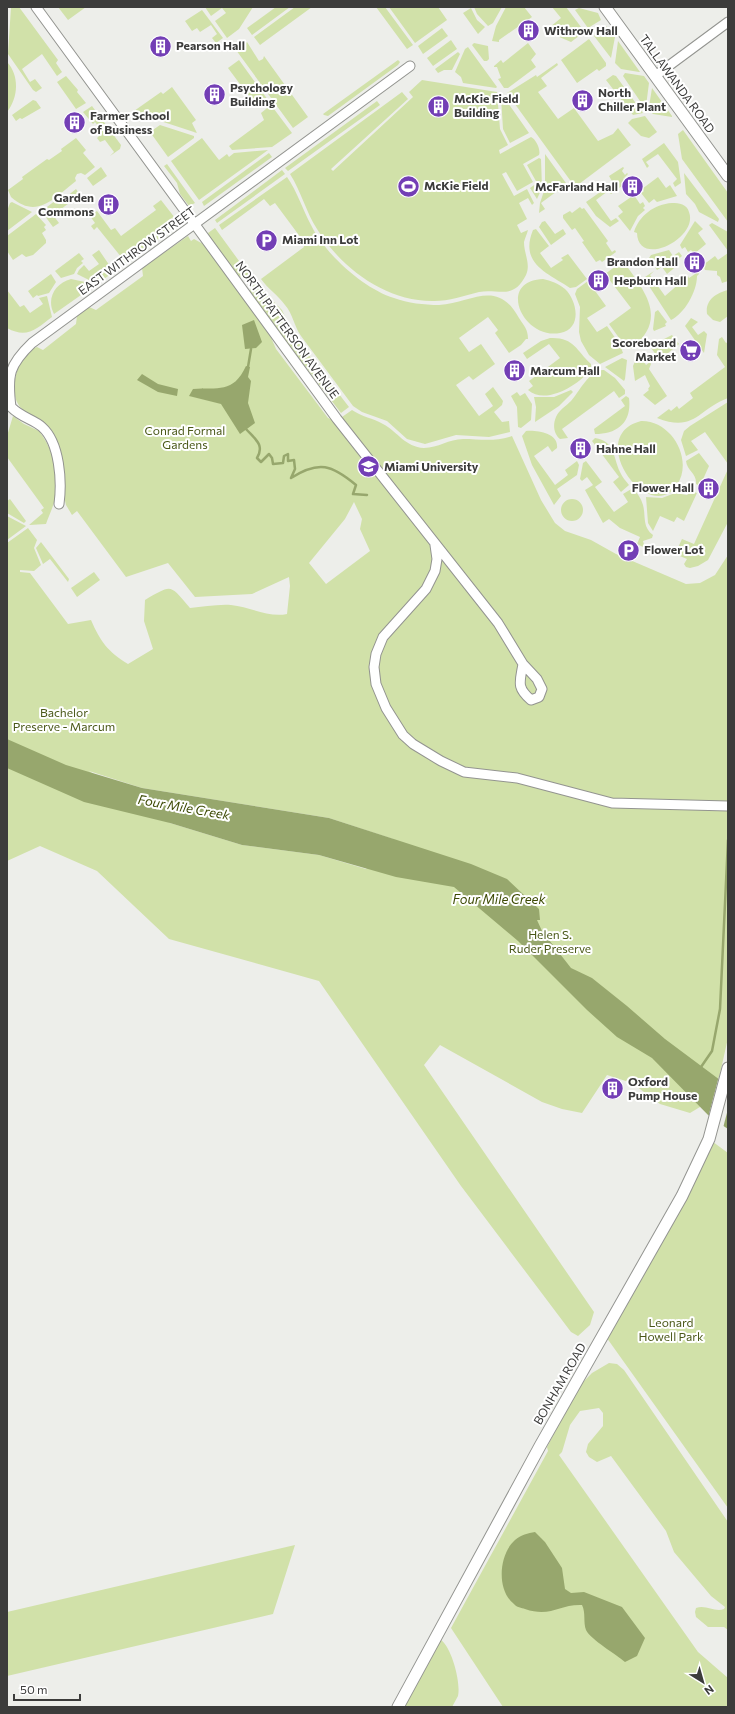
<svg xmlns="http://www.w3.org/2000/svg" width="735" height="1714" font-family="Commissioner,sans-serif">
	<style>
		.green { fill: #d1e1a9; fill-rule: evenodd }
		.water { fill: #97a76d }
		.pier { fill: #edeeea }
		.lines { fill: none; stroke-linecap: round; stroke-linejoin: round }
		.stream { stroke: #97a76d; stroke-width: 2.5 }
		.minor-casing { stroke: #939490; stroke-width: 11 }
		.tertiary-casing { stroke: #939490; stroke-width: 13 }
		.minor { stroke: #fff; stroke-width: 9 }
		.tertiary { stroke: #fff; stroke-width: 11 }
		.labels { text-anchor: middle; stroke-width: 4; stroke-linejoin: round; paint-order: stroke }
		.poi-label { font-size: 12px; font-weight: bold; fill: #3c3c3b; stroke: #fff; text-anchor: start }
		.street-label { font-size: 12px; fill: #3c3c3b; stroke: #fff }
		.park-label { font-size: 12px; fill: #4a5818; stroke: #fff }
		.water-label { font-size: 13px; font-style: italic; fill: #3d4a04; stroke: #fff }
	</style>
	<rect width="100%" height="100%" fill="#edeeea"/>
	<path class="green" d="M11 7H19L58 60 56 63 62 72 57 76 42 54 22 69 30 82 35 79 42 88 36 92 33 90 8 54Z
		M58 7H86L68 20Z
		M205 7H253L239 29 227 38 215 21 226 13 222 8 211 16Z
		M276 7H290L252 35 247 28Z
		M295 7H312L260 45 254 37Z
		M376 7H385L413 45 407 49Z
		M389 7H438L447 20 415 43Z
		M474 7H502L493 23 488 26 477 14Z
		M506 7H524L532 17 499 40V42L492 41 496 26Z
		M552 7H566L584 31 583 33 571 42 557 36 550 27 561 18Z
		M471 8 477 20 485 27 478 34 463 13Z
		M579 8 598 13 601 20 588 28 575 10Z
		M202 10 223 38 216 43 212 38 217 34 211 25 200 32 197 28 192 31 185 21Z
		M606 26 615 37 611 58 594 36Z
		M442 28 448 36 423 54 418 46Z
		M589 39 606 63V66L599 71 597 69 577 83 561 60Z
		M451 40 457 49 433 66 427 58Z
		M618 41 640 72H639L621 69 615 63Z
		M247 42 259 61 263 59 264 56 308 117 293 128 236 50Z
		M474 43 488 46 489 59 487 61H484L472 45Z
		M528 43 536 54 531 60 536 67 508 88H504L498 79 501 78 497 67H494V66L501 60 503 63Z
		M468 47 497 87 496 88 463 83 461 77 455 72 465 49Z
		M458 52 460 54 452 70H444L438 73 435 69Z
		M239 60 268 100 257 107 228 68Z
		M398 60 400 62 398 65 328 116 324 115 323 114Z
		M7 62C20 76 18 98 7 112Z
		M557 63 558 65 541 78 547 86 538 92 558 119 574 108 598 141 613 134 618 128 631 145 575 187 507 93 536 75 537 77Z
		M625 73 644 76 649 83 646 106 642 104 623 76Z
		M613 75 616 76 643 113 633 115 606 80Z
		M66 76 78 90 77 92 86 103 76 109 57 82Z
		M422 80 497 92 500 129 508 145 499 150 500 154 531 137C536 139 541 150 539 155L523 164 533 182 517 191 506 172 502 174 514 196 527 189 534 203 532 205 528 198 519 203 527 219 517 225 521 233 528 230C527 234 525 238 524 242 524 254 531 264 526 275 513 301 498 288 479 292 464 296 449 301 434 301 386 302 341 268 317 229 306 212 301 191 290 174L402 92 408 99 331 169 333 171 413 97 409 92Z
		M172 87 196 120 192 123 197 133 136 113 134 111 161 92 163 94Z
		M652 88 672 116V117L653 114 650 111 649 107Z
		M503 96 529 133 510 143 503 129 501 98Z
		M33 100 36 101 41 108 22 119 20 118 16 121 12 115Z
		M377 101 380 105 288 171 285 168Z
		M271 105 292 133 272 147 232 150 229 146 264 120 261 113Z
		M92 106 121 145 120 149 110 156 114 152 105 140 100 142 97 138 100 135 96 129 99 127 95 122 93 124 83 112Z
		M645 116 657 132 649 138 641 136 628 123 632 119Z
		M160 125 194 136V138L168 157 150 132Z
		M683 130 728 193V222L682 159 678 134Z
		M76 138 86 150 83 153 95 167 85 175 81 173 77 174 75 178 76 181C54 198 37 220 11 197L8 190 23 179 22 177 47 159 49 160 62 151 61 149Z
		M202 138 219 160 227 154 229 157 234 153 268 150 199 200 171 161Z
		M664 143 678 162 681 183 675 187 673 183 677 179 658 154 646 162 649 166 647 168 642 159Z
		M269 153 272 157 204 206 202 202Z
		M545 154 571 190 569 192 564 186 541 203 545 209 539 213 540 203 545 188Z
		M539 158 541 159 542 188 537 199 530 188 537 183 527 165Z
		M167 164 195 203 189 206 180 194 177 183 164 166Z
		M101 167 107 176 93 186 87 178Z
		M623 167 624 168 622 171 625 175 627 173 628 174 623 179 624 180 621 183 622 186 611 194 608 191 596 200 611 221 616 218 619 221 610 227 596 216 586 202 613 183 609 176Z
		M282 170 285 174 217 223 215 220Z
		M684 173 719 219 718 222 699 212 695 204 686 194Z
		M287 177C297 191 303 210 311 225 325 254 364 289 394 298 408 303 424 305 439 305 472 303 497 278 519 318 524 326 528 329 528 339H526L521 345 509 353 495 333 498 330 488 317 459 338 469 352 481 344 495 364 473 380 469 376 456 385 479 416 493 406 485 394 493 387 503 401 502 405 494 412 502 422 509 421 510 432 489 437 456 435 425 444 407 439 387 421 362 412 353 406 301 336C294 326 293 314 285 305 278 295 268 289 261 279L304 247 301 238 275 203 270 206 264 199 222 230 219 225Z
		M658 177 666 188 670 185 677 196 657 202 654 199 649 203 641 193 644 191 642 189Z
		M76 189 80 195 53 215 59 223 53 227 42 212 43 210 64 194 66 197Z
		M634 195 640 204 643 202 645 206 643 208 645 210 638 216 630 231 618 216 623 212 618 206Z
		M161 200 175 218 174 227 126 263 97 227 94 230 91 226 95 223 90 216 97 211 111 230 115 228 121 236 156 210 153 206Z
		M12 202 32 212 7 231V211L10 203Z
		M672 203C679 203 687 204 689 212 699 238 638 269 637 233L634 232C639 216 654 204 672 203Z
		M580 207 582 209 584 208 608 241 606 243 612 252 615 250 616 252 602 262 600 260 596 262 582 242 584 241 575 228 572 230 563 218V215L570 211 572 213Z
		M36 214 46 225 44 227 46 230 42 233 46 240V243L33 255 26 257 22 254 13 260 7 251V236Z
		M545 221 555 234 563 229 566 234 551 245 539 227 542 222Z
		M695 221 703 229 698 233 706 244 694 254 691 250 688 252 685 247 682 249 680 245Z
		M712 223 728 232V251L709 225Z
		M215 228 250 276 245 278 237 276 209 238 208 233Z
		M536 229 549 246 540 253 551 268 563 260 561 258 568 254 587 279 576 287 570 288C548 273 519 264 533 230Z
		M188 236 191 241 194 239 205 245 270 335 276 349 328 418 347 425 342 417 352 410C362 417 373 418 383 424 398 432 405 447 424 448 438 448 449 439 463 439 480 439 495 442 512 436L541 500 555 523 565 531 591 540 616 554 686 584 700 583 715 575 728 555V1038L719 1078 705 1104 690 1113 660 1104 632 1083 607 1075 582 1113 562 1109 542 1102 440 1045 424 1065 594 1312 590 1325 578 1336 571 1332 461 1186 319 981 169 939 97 871 40 846 7 861V543L28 528 37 540 34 548 41 565 34 571 20 570V572L30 573 68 624 91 620C100 641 108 652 128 664L153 649 144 621 145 600C173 584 169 584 190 608 203 607 218 604 231 605 250 607 269 618 287 614L290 586 289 577 252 594 195 597 168 563 126 577 77 511 72 515 66 505 48 428C41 418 29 417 21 408 6 392 18 354 37 347L43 350 76 324 77 316 89 307 96 310 143 276 142 268ZM354 502 362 519 360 529 370 551 326 584 309 563 345 519ZM89 771 142 788 329 818 393 839 366 869 319 855 242 845 170 823Z
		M99 250 114 272 95 285 89 280 77 274 79 270 84 265 89 271 99 264 92 255Z
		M669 250 673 256 679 252 682 256 676 261 679 264 667 274 662 267 657 270 649 258 651 255Z
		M79 253 84 259 81 261 83 263 77 268 74 274 61 278 55 271Z
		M728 253V281L722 283 720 277 717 275V271L705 270 703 265 715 256 718 260Z
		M623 261C645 292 669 318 631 349L622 342 609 324 631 308 605 274Z
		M654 271 650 275 665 296 688 276 689 278 698 272 699 274 697 276C697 292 684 314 671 320L647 283 645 277Z
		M51 274 56 282 49 293 38 296 37 295 33 298 28 291Z
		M71 279 85 282 91 288 54 314C46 299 55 283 71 279Z
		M543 279C551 281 558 283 565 289 577 300 583 329 560 333 523 340 496 281 543 279Z
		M588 281 606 306 587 318 597 332 607 326 620 345 623 353 600 364 589 355 581 341 579 332 580 307 575 294 577 289Z
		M256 284 282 310 294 336 349 407 341 413 249 293 251 287Z
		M7 290 20 307 24 305 30 313 43 304 39 298 47 296 52 317C36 329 27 339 7 328Z
		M728 290V316L720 322 713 320 707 314C705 300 716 293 728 290Z
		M658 310 667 322 665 324 666 326 654 331 653 329 655 312Z
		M691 318 698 322 692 327 698 335 704 331 707 334 704 353 685 326Z
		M672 335 679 344 656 363 653 360 657 356 648 344 664 339Z
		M722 337 726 343 728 342V398C698 409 695 433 657 418L669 409 671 411 677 406 679 409 693 398 690 393 725 367 717 355 719 339Z
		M550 338C574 337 576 350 591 364V369C580 384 546 406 528 390L533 386 529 381 560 358 549 344 527 359 523 353 541 341Z
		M638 354 646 365 650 362 651 364 649 369 667 396 655 405 643 395 649 390 648 389 650 386 645 375 635 381 633 366Z
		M622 358 627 360 625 379 624 381 605 367Z
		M604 370 615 378 625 390V394L619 398 614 391 562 429 568 438 560 439C553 433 553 424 556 417 559 410 566 406 571 401 579 392 590 369 604 370Z
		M571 390 573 392 559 406 535 422 536 407 534 397H554Z
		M517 392 520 396 525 393 532 404 531 420 521 428 518 427 517 407 511 396Z
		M626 396 629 398C632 422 618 434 595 434L594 429 625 406 621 400Z
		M728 402V464L705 432 691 441 698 450 686 456 681 440 684 431 690 426Z
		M13 416 24 424 39 431C53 449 60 474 55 497 54 506 49 515 46 524L29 525 43 513 41 510 44 508 7 457V436Z
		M641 421C671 420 694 459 677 485 649 527 583 436 641 421Z
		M526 431C537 430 559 433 557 448L552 452 548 446 534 456 555 485 568 475 565 470 577 461 579 465 577 475 557 489 561 496 554 505 532 465 522 436Z
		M595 438C615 441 613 457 620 472 622 477 626 481 629 485L621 492 613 482 619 477 592 441Z
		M699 453 709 466 700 486 696 484C697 473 687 471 686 461Z
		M586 461 602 482 595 487 614 512 628 502 623 494 633 488C637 493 641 498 643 505 646 516 642 527 653 535L652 538 643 541 645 548 637 544 640 537 620 528 609 519 603 523 585 490 593 485 587 477 582 481 580 479 583 463Z
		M728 469V522L708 560 698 566 690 568 686 567 684 564 687 559 675 554 682 539 694 544Z
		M692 491 697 493 684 521 677 517 674 522 660 516 653 531 648 523 646 497 662 498 675 493 687 495Z
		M561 510a11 11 0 1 1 22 0a11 11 0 1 1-22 0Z
		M10 499 26 521 24 523 7 513V501Z
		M7 516 26 526 7 540Z
		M41 542 69 579 68 582 50 559 43 564 36 548Z
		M94 572 100 580 77 597 71 588Z
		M709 1139 728 1153V1508L604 1334Z
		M609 1363 617 1364 624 1370 728 1522V1630L724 1627H708L696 1617 695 1612 696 1608C706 1604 715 1613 724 1609L725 1607 711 1596 674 1552 666 1531 611 1456 597 1462 589 1457 586 1452 588 1444 603 1426V1413L599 1408 580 1411 570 1425 562 1452 559 1455 698 1652 728 1678V1707H503L451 1628 548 1451 547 1447 579 1386 592 1373Z
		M295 1545 273 1614 7 1676V1612Z
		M441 1640C452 1648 461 1683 458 1696 456 1700 454 1703 452 1707H404Z"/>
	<path class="water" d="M254 320 262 342 256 348 245 349 242 325Z
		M246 366 250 367 248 377 251 381 248 403 255 423 240 434 221 404 189 396 193 389C218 387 233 394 246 366Z
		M142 374 158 384 178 389 177 396 158 392 137 380Z
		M7 739 66 765 142 788 329 818 471 864 507 879 539 909 540 920H537L542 931 571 968 592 978 627 1006 665 1039 728 1086V1129L710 1117 652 1058 617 1037 587 1010 518 941 454 887 396 877 319 855 242 845 170 823 84 802 7 768Z
		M535 1532 545 1542 562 1568 565 1589 571 1593 584 1592 622 1607 645 1638 637 1656 625 1662C616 1654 591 1640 586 1630 583 1622 586 1613 582 1605 559 1604 551 1618 525 1609 522 1608 516 1607 514 1604 496 1590 499 1554 515 1540 521 1535 528 1533 535 1532Z"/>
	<path class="pier" d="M719 1076 728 1083V1109L723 1128 708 1118Z"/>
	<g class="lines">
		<path class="stream" d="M248 367 251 349
			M246 429C255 439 265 445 257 458L261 462 269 454 272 458 273 464 283 463 284 456 288 454V461L294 460 295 469 291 478C319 460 332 465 356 485L353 494 367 495
			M701 1067 712 1051 720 1009 728 840"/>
		<defs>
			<path id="minor" d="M36 7 337 419 498 623 523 664C520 682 516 687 531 700L539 697 542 689 537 679 523 664
				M655 76 728 22
				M59 504C62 482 60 443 42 427 33 419 22 418 11 407 7 375 9 365 32 343L410 66
				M435 545 437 559 435 571 426 589 383 637 376 654 374 667 376 684 386 708 403 735 413 744 441 761 464 772 517 778 612 803 728 806"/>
			<path id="tertiary" d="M605 7 728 176
				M398 1707 540 1446 682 1196 709 1139 728 1068"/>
		</defs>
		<use href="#minor" class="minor-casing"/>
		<use href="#tertiary" class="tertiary-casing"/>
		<use href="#minor" class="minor"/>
		<use href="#tertiary" class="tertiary"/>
	</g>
	<defs>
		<symbol id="building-disc" viewBox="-11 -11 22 22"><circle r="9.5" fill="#733eb5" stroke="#fff"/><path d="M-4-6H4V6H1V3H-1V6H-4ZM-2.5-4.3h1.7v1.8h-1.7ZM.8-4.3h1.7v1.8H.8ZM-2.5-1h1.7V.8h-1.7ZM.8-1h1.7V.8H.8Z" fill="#fff"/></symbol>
		<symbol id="stadium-disc" viewBox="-11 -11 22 22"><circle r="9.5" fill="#733eb5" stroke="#fff"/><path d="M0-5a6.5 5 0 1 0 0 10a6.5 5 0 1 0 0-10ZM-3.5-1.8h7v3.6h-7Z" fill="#fff"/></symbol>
		<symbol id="parking-disc" viewBox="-11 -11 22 22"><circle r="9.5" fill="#733eb5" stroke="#fff"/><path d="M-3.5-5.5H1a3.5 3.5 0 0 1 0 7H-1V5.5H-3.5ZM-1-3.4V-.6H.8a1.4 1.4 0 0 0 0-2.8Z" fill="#fff"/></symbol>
		<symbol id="supermarket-disc" viewBox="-11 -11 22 22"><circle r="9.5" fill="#733eb5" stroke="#fff"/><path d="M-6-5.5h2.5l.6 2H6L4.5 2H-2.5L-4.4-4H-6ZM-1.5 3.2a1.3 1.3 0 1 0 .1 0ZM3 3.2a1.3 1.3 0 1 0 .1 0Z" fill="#fff"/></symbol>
		<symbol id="university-disc" viewBox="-11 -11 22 22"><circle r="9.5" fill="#733eb5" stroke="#fff"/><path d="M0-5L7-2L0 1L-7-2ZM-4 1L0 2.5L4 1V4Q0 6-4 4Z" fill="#fff"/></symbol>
	</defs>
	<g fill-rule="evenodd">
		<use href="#building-disc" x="516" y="18" width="25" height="25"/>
		<use href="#building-disc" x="148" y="34" width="25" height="25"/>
		<use href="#building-disc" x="202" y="82" width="25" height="25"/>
		<use href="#building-disc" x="570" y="88" width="25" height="25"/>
		<use href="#building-disc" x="426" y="94" width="25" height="25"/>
		<use href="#building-disc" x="62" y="110" width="25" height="25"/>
		<use href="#stadium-disc" x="396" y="174" width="25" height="25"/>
		<use href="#building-disc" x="620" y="174" width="25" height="25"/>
		<use href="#building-disc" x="96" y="192" width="25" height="25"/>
		<use href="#parking-disc" x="254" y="228" width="25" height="25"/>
		<use href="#building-disc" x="682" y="250" width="25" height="25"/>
		<use href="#building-disc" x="586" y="268" width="25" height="25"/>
		<use href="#supermarket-disc" x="678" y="338" width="25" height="25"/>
		<use href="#building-disc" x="502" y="358" width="25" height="25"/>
		<use href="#building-disc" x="568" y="436" width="25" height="25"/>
		<use href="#university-disc" x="356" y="454" width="25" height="25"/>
		<use href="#building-disc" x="696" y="476" width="25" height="25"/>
		<use href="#parking-disc" x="616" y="538" width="25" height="25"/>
		<use href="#building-disc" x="600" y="1076" width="25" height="25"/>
	</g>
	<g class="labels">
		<g class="poi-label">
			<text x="544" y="35">Withrow Hall</text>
			<text x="176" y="50">Pearson Hall</text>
			<text x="230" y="92">Psychology<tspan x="230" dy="14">Building</tspan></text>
			<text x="598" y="97">North<tspan x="598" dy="14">Chiller Plant</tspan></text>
			<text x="454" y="103">McKie Field<tspan x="454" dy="14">Building</tspan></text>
			<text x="90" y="120">Farmer School<tspan x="90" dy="14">of Business</tspan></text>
			<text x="424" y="190">McKie Field</text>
			<text x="618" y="191" text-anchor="end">McFarland Hall</text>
			<text x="94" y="202" text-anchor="end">Garden<tspan x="94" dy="14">Commons</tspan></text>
			<text x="282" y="244">Miami Inn Lot</text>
			<text x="678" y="266" text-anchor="end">Brandon Hall</text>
			<text x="614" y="285">Hepburn Hall</text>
			<text x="676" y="347" text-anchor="end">Scoreboard<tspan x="676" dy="14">Market</tspan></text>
			<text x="530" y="375">Marcum Hall</text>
			<text x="596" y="453">Hahne Hall</text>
			<text x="384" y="471">Miami University</text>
			<text x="694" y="492" text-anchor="end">Flower Hall</text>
			<text x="644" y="554">Flower Lot</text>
			<text x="628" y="1086">Oxford<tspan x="628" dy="14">Pump House</tspan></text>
		</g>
		<g class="street-label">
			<text transform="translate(677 84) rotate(54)" y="4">TALLAWANDA ROAD</text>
			<text transform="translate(137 251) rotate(-36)" y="4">EAST WITHROW STREET</text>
			<text transform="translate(287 330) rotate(54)" y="4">NORTH PATTERSON AVENUE</text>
			<text transform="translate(560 1384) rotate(-60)" y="4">BONHAM ROAD</text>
		</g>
		<g class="park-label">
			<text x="185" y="435">Conrad Formal<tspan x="185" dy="14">Gardens</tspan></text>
			<text x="64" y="717">Bachelor<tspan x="64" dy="14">Preserve - Marcum</tspan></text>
			<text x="550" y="939">Helen S.<tspan x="550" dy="14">Ruder Preserve</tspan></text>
			<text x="671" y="1327">Leonard<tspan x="671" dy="14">Howell Park</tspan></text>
		</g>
		<g class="water-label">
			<text transform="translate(184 807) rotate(10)" y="5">Four Mile Creek</text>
			<text x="499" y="904">Four Mile Creek</text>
		</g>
	</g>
	<rect width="735" height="1714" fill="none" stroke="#3c3c3b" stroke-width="16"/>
	<g transform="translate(703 1682) rotate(143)" stroke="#ffffff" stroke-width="3" paint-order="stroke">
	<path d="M0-3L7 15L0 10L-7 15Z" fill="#3c3c3b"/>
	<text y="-6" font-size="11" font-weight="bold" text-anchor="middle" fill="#3c3c3b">N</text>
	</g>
	<path d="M14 1694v6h66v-6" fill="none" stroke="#3c3c3b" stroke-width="2"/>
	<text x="20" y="1694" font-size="12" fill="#3c3c3b" stroke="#ffffff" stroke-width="3" paint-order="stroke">50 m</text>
</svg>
